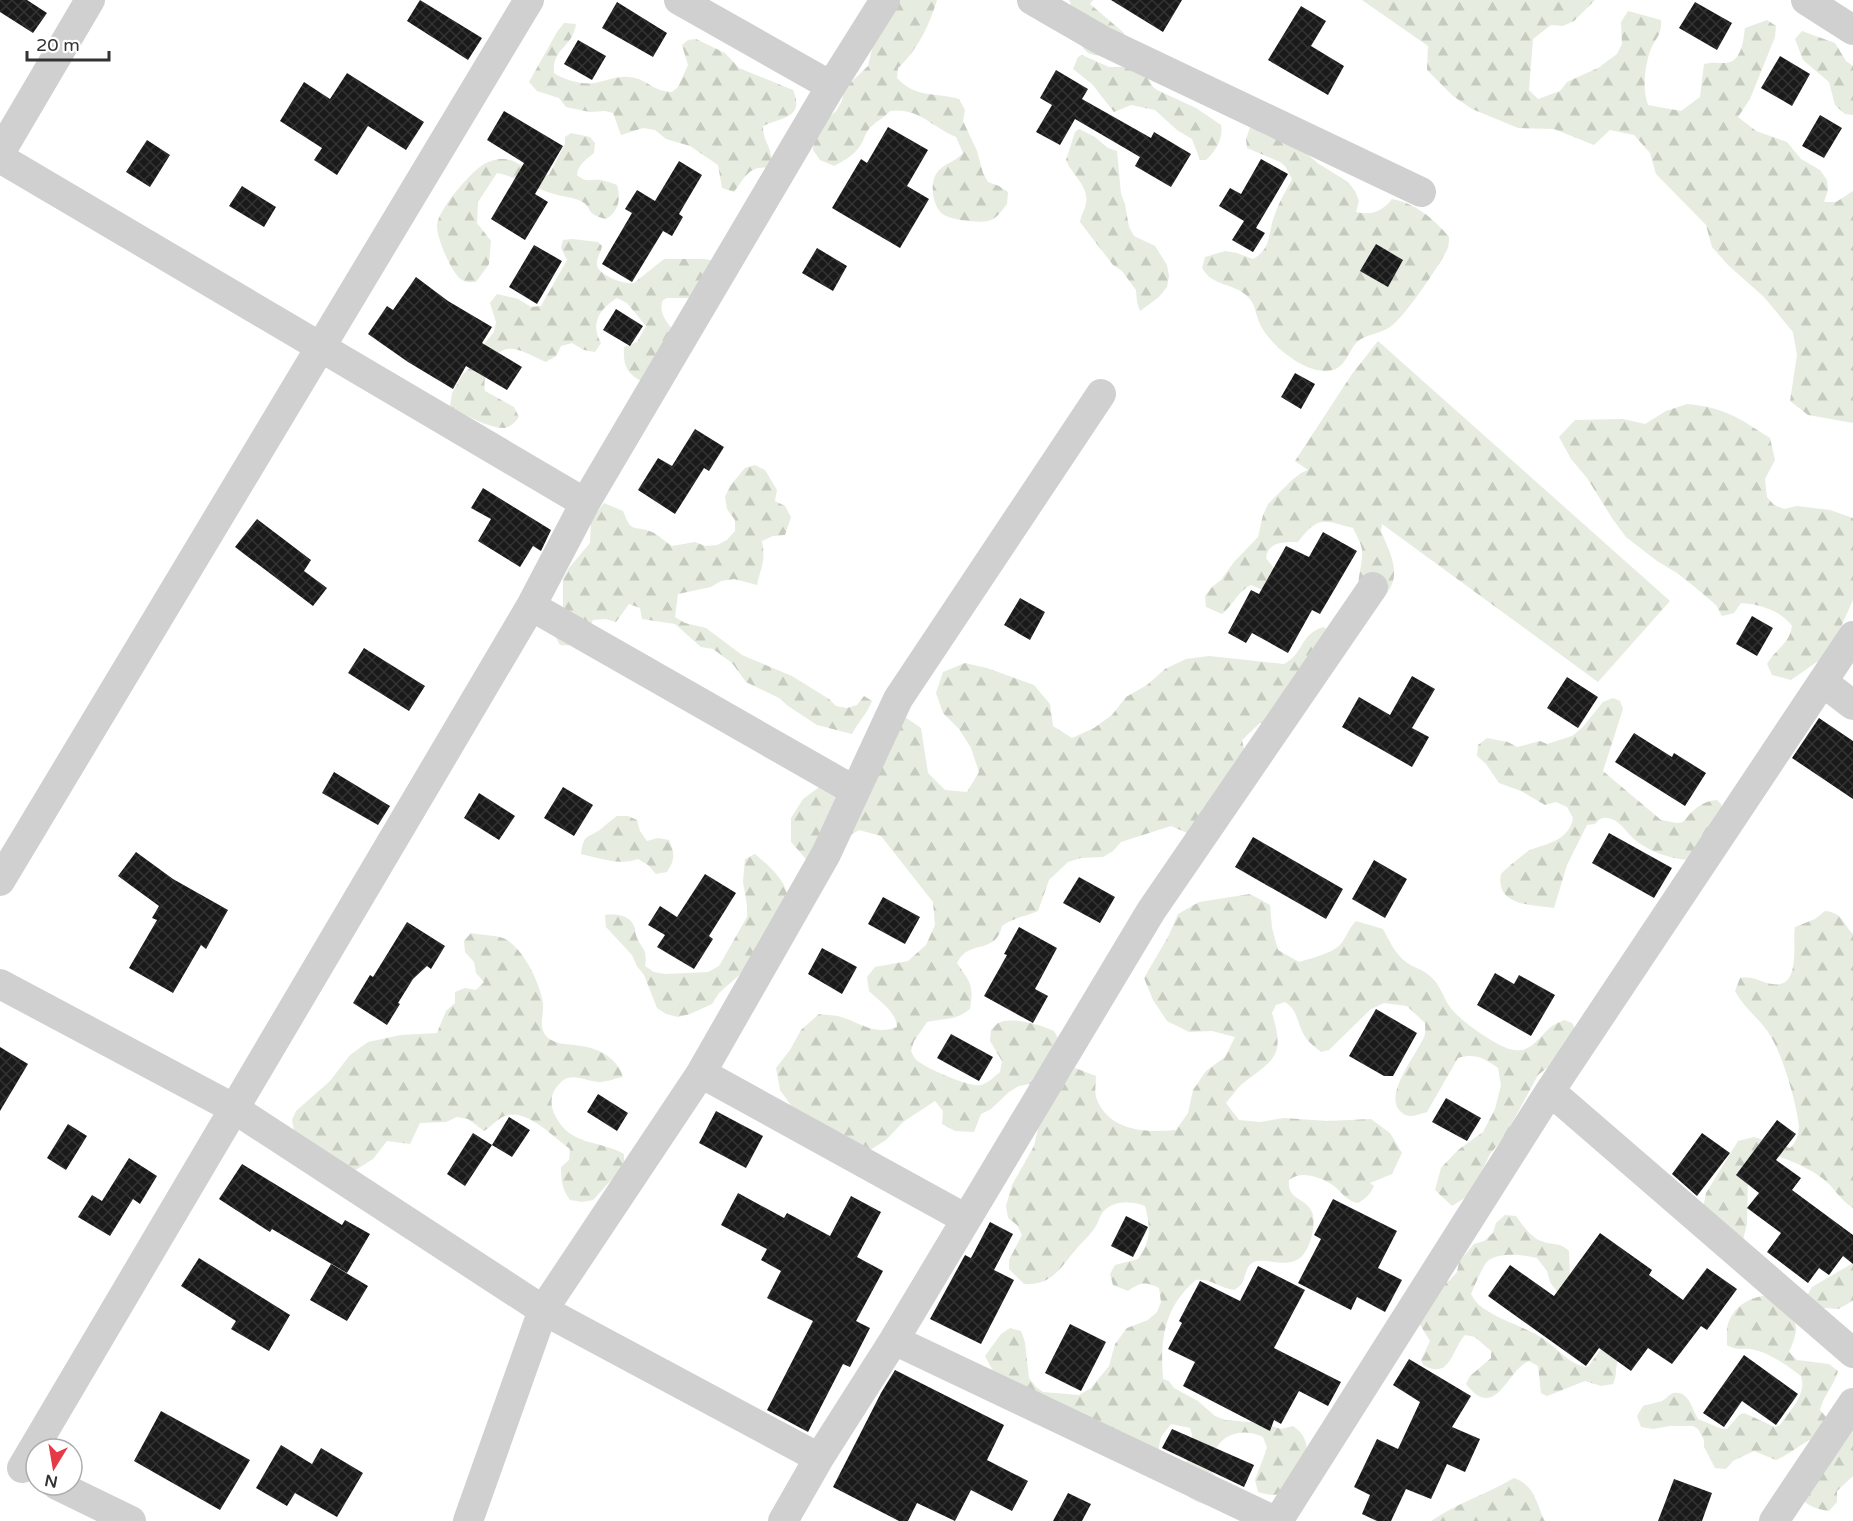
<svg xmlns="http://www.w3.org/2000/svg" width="1853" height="1521" font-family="'Varela Round',sans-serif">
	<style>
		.forest { fill: url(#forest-firs) }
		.building { fill: url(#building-cross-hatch) }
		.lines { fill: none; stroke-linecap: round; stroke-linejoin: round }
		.minor { stroke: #d0d0d0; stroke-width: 30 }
	</style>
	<defs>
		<pattern id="forest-firs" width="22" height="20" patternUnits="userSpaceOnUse" patternTransform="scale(1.5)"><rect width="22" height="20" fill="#e6ecdf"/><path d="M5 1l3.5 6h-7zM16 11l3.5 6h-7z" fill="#c6cbc0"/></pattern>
		<pattern id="building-cross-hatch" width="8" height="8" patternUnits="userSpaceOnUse" patternTransform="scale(1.5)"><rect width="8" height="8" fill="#1a1a1a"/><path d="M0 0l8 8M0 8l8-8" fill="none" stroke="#333"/></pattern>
	</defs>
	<rect width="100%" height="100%" fill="#fff"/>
	<path class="forest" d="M897 0H937C930 24 917 51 898 68L897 78C917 99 935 92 959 99L965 110 963 121 977 151 983 173 988 182 999 186 1008 192 1007 204C1003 209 998 217 991 220 983 224 952 220 944 215 933 208 930 187 935 176 942 163 953 164 963 153L956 137C932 127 918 107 890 111 884 118 878 120 872 126 865 131 865 139 860 146 854 155 844 161 834 166L820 160 813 150 814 139 818 127 836 111 842 101 844 89 868 66 876 33Z
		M1069 0H1093L1090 4 1124 33 1125 45C1118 48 1110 54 1103 55 1072 60 1078 17 1069 0Z
		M1362 0H1595L1574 21 1563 26 1551 25 1533 39 1529 90 1538 99 1560 91 1567 82 1598 68 1617 54 1622 44 1621 22 1628 11 1661 20C1662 36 1655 38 1650 51 1645 66 1642 90 1648 105L1681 111 1700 97 1704 64C1712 62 1717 63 1724 63 1742 63 1743 41 1745 28L1767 20 1776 26 1775 37 1750 99 1738 117 1756 131 1787 142 1801 159 1820 170 1827 180 1828 190 1824 202H1836L1853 191V423L1808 415 1790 401 1797 355 1793 332 1764 297 1728 265 1712 247 1706 225 1656 174 1650 153 1634 135 1610 130 1594 145 1554 129 1518 128 1472 109 1453 96 1427 70 1428 46Z
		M564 23 576 24C573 48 552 47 554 73 565 80 582 85 595 83 606 81 616 76 628 77 645 77 653 92 672 92L678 87 688 65 682 45 688 40 696 39 725 53 739 68 793 90C805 118 782 117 763 126 763 144 774 147 771 168 749 165 746 176 734 192L722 188 718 165 690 146 666 139 655 130 643 128 621 135 613 113 605 111 590 112 566 107 559 98 537 91 529 82 557 32Z
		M1802 31 1835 43 1846 61 1853 66V115L1845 114 1835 105 1829 82 1803 60 1795 39Z
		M1082 55 1109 67H1126L1147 77 1153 87 1157 90 1196 108 1221 125C1224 138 1215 152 1206 160H1200L1192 139 1177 130 1155 110 1131 105 1114 112 1092 84 1073 69 1078 57Z
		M1252 122 1292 142 1319 164 1348 182 1355 191 1359 201 1356 212C1371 216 1383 211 1392 199 1415 203 1434 219 1449 237 1449 241 1449 246 1447 250 1439 266 1404 318 1390 327 1380 334 1366 334 1357 342 1347 352 1346 371 1325 371 1302 371 1269 344 1260 324 1255 314 1256 304 1247 296 1232 282 1213 287 1202 268L1205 257 1225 251 1237 253 1253 259C1273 248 1267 233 1275 214 1279 202 1286 191 1292 179L1285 166 1280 162 1247 148 1246 139Z
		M1079 129 1095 137 1108 148 1117 151 1121 194 1125 204 1129 227 1134 236 1155 246 1167 265 1169 276 1167 287 1159 297 1140 311 1137 302 1136 290 1122 271 1113 265 1080 222C1081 215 1085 210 1086 203 1089 186 1072 175 1066 160L1075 132Z
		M571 133 590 137 595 143 594 153C586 160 578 164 577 175 586 183 590 179 601 180 606 181 612 183 617 185 621 198 619 211 606 219 584 214 593 207 581 201 573 197 563 197 554 194 535 188 517 177 497 173L478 202 477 223 491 241 489 264 476 282C471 282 467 283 462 280 452 274 437 239 437 226 438 209 470 173 484 164 517 146 529 182 549 175L565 144V137Z
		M572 239 598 242 602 246C601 253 596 258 597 265 599 276 625 285 634 283L664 259H704L710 260 714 264 692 298H667L663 300C658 312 666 321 673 330L641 381C626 373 623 364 624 347L637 342 646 326 627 303 617 298C599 309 590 324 601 343L595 352 584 350 572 343 561 346 556 356 546 362C536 358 525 351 514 349 493 345 482 375 485 391L514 407 519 417C515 422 511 427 504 428 489 428 462 414 450 406L452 393 463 374 472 366 484 344 494 332 496 322 490 303 497 294 518 299 531 307 541 306 567 260 561 248 563 240Z
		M1378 341 1670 601 1598 682 1382 524 1381 531C1392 558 1405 579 1379 601L1359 594C1356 579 1363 566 1362 551 1362 544 1356 535 1353 528 1323 520 1318 515 1298 542 1285 542 1268 541 1266 558L1284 581 1267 592 1251 585C1239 590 1232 606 1222 614L1206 607 1205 596 1212 587 1221 580 1234 562 1258 537 1263 515 1268 504 1292 480 1301 473 1308 470 1295 461 1352 374Z
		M1687 404C1726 408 1737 417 1770 438L1775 460 1765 479 1767 497 1774 505 1784 509 1797 506 1830 510 1853 518V600L1840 629 1821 659 1791 680 1772 675 1767 664C1776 648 1789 645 1792 626 1782 611 1759 604 1741 603L1734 613 1722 616 1716 605 1696 588 1677 573 1657 561 1626 537 1612 518 1587 478 1571 459 1559 437 1575 420 1623 419 1645 424 1666 411Z
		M755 465 765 470 777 490 775 501 785 506 791 517 785 535 773 536 762 541C766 562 761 566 757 585L734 579 721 581 711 587 678 594 675 617 685 623 706 628 742 655 792 676 829 699 836 706 847 708 857 705 864 696 872 701C867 714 858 722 852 734L817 725 788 706 779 698 746 682 732 663 713 649 701 647 675 624 642 619 640 608 629 604 616 622 605 619 593 620C584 638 582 647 560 645L554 634 563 614V579L569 568 590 543 591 520 604 503 623 511C632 535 633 524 652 532 659 535 665 542 672 546L695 542 705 546 717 545 727 540 735 531V520L727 509 725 497 730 486 745 468Z
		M1324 627 1333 637 1271 722 1260 723 1242 740 1245 753 1192 835 1171 826 1121 842 1113 851 1103 857 1081 858 1068 862 1049 880 1038 911C1025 917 1014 917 1002 926 995 956 969 938 957 963 970 983 974 983 970 1009 955 1021 945 1018 927 1022L914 1041 911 1051C913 1055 915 1060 919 1062 928 1069 971 1088 981 1085 987 1084 995 1076 1000 1072L1002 1061 990 1041 991 1030C994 1028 995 1025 998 1023 1011 1016 1042 1025 1054 1031L1059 1040 1030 1084 1019 1086 1009 1092 991 1109 981 1114 974 1132 955 1131 942 1124 943 1111 935 1101 903 1122 886 1140 867 1152 793 1108 780 1090 776 1068 790 1050 801 1030 819 1014C825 1015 832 1015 838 1016 860 1022 873 1036 897 1027 896 1011 880 1002 869 991L867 977 875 967 908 961 926 945 935 925 933 902 881 836 859 830 839 842 827 863 806 859 791 842V818L803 799 822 785 844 775 902 715 921 728 928 773 945 790 967 792 979 772 971 748 959 729 943 713 936 693 943 672 965 663 987 668 1034 685 1050 704 1053 726 1072 738 1094 728 1112 715 1126 697 1147 685 1165 669 1186 659 1209 656 1284 664C1304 654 1300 633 1324 627Z
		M1613 698 1620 701 1623 709 1603 771 1661 820 1677 823 1683 822C1692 811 1701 801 1717 800L1721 804 1722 809 1689 860C1670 859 1647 851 1633 838 1625 831 1619 819 1607 818 1602 817 1599 819 1595 824L1587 825 1567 865 1554 908C1533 905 1495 906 1501 874 1504 870 1526 852 1530 850 1549 843 1569 840 1573 818L1567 807 1556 802 1545 805 1521 791 1499 783 1486 764 1477 756 1478 745 1487 738 1508 742 1517 747 1540 741 1547 744 1572 736 1582 728 1603 702Z
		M617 816H628L637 820 640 831 647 841 658 838 669 840C675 853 675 860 667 872L656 874 648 865 638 859C618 866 601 858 581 854 584 833 587 839 601 829 606 825 611 820 617 816Z
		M755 854C770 867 783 877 788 896L745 970 719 993 712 1004 690 1014 678 1017 666 1014 657 1008 644 975 637 966 632 955 606 927 605 915C615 914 629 914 634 926 636 929 635 932 636 935 641 950 648 947 645 966L654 972 665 974 708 972 719 966 747 917V905L743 882 745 859Z
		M1250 894 1270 905 1272 928 1278 950 1299 962C1312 958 1330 954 1340 945 1346 938 1349 928 1356 921L1383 929C1389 940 1395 954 1406 962 1414 968 1424 970 1430 976 1440 984 1443 997 1450 1007 1459 1020 1498 1048 1514 1050 1532 1053 1540 1035 1552 1026 1555 1024 1560 1022 1564 1020L1572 1023 1576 1031 1556 1061 1538 1075 1505 1136 1490 1154 1471 1194 1452 1206 1435 1190 1441 1168 1458 1150 1483 1132 1495 1109 1501 1085 1498 1068C1484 1058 1475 1053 1458 1058L1427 1112C1418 1115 1408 1119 1401 1112 1382 1096 1417 1054 1424 1037 1426 1033 1425 1028 1425 1023L1407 1006 1384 1003 1371 1009 1329 1050 1321 1052C1315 1047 1308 1042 1304 1035 1297 1023 1298 1010 1285 1002L1276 1005 1272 1013C1286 1059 1273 1059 1241 1085 1236 1090 1231 1097 1226 1103L1239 1120 1260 1122 1284 1118 1327 1121 1371 1119 1390 1133 1402 1153 1392 1174 1370 1183 1374 1186C1370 1195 1366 1198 1358 1203 1346 1201 1343 1193 1334 1186 1321 1177 1301 1170 1289 1180 1287 1201 1306 1197 1312 1212 1315 1220 1313 1231 1311 1239 1304 1260 1295 1265 1273 1262 1267 1261 1260 1260 1254 1262 1243 1266 1248 1283 1234 1290 1220 1288 1210 1278 1196 1280 1164 1307 1160 1339 1163 1379L1169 1381 1174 1388 1198 1401 1215 1416 1225 1420 1262 1423 1281 1429 1293 1426C1317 1443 1305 1464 1290 1482 1287 1485 1284 1491 1281 1493 1274 1497 1265 1494 1258 1492L1255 1480 1267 1448 1263 1437C1245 1428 1222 1432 1214 1453 1211 1458 1212 1466 1212 1473L1220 1484 1208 1505C1166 1495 1186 1470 1192 1443 1193 1438 1192 1433 1190 1428L1171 1424 1161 1437 1155 1465 998 1380 985 1356 1001 1334 1010 1328 1021 1331 1025 1342 1029 1378 1036 1387 1043 1392 1079 1395 1091 1388 1109 1366 1115 1344 1127 1328 1148 1320 1157 1312 1161 1302 1159 1288C1146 1281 1140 1282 1128 1291L1113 1285 1110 1274 1115 1265 1138 1259C1151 1240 1151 1228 1145 1206 1131 1200 1112 1200 1102 1213 1099 1218 1098 1224 1094 1229 1089 1236 1083 1241 1078 1247 1061 1266 1053 1286 1024 1284L1009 1269V1260L1022 1235 1017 1225 1008 1218 1006 1206 1012 1185 1034 1146 1039 1124 1075 1068 1096 1076C1096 1083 1094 1093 1097 1100 1110 1131 1146 1133 1176 1130L1188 1113 1193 1090 1206 1071 1225 1057 1235 1037 1212 1031 1189 1032 1167 1021 1153 1000 1144 978 1169 935 1178 914 1199 902Z
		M1825 911C1845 914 1841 922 1853 934V1208C1840 1200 1834 1187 1822 1178 1807 1167 1787 1159 1769 1153L1748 1175 1747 1224 1743 1240 1703 1209 1706 1193 1738 1141 1754 1137 1790 1148C1796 1143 1799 1134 1799 1126 1796 1101 1781 1047 1765 1028 1755 1015 1743 1006 1735 991L1740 978C1756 976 1758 982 1772 984 1802 989 1792 943 1795 927L1815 919Z
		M471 933C481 935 494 935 503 938 523 946 541 985 543 1004 544 1016 538 1025 546 1036 554 1045 570 1044 581 1046 599 1048 618 1059 623 1077 616 1078 607 1082 600 1082 589 1082 579 1075 567 1078 562 1080 557 1086 554 1091 550 1100 551 1108 556 1117 570 1146 600 1140 624 1154V1166L593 1200 582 1202 570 1200C562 1189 561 1180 561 1167L569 1160 570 1149C554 1138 530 1111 508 1115 500 1116 492 1126 484 1131L468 1119 457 1117 446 1122 420 1123 410 1144 387 1141 373 1159 354 1171 294 1131 292 1120 296 1111 330 1081 350 1055 368 1042 401 1035 437 1033 446 1011 455 1003V992L465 988 476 990 484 982 476 973 474 962 465 952 464 941Z
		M1505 1215 1516 1216C1522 1225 1531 1237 1541 1241 1553 1246 1559 1241 1569 1251L1570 1280 1563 1300 1550 1282 1547 1271 1537 1258C1524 1255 1496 1251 1486 1263 1482 1268 1474 1287 1471 1294 1473 1298 1476 1302 1479 1305 1499 1321 1525 1326 1545 1340 1558 1349 1571 1366 1588 1367L1600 1350 1611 1345 1618 1360C1615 1368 1617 1377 1613 1384L1601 1386 1585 1381 1547 1396 1541 1393 1538 1366 1529 1361C1507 1369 1496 1423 1466 1384L1470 1376 1491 1358V1351L1475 1337 1465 1335C1452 1349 1450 1381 1423 1365L1421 1360 1430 1341 1419 1323 1441 1285 1450 1280 1457 1272 1459 1262 1474 1244 1484 1241 1493 1233 1496 1223Z
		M1853 1263V1301L1838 1309 1813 1307 1806 1298 1812 1287Z
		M1763 1296C1782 1296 1795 1309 1796 1329 1796 1336 1792 1345 1789 1352L1797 1360 1829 1364 1838 1371C1834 1386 1823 1396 1820 1410L1828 1419 1817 1437C1802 1442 1791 1454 1776 1460L1754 1451 1733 1461 1726 1469 1715 1468 1704 1447V1440L1698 1429 1693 1426H1670L1653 1429 1641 1427 1637 1416 1643 1406C1649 1404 1656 1403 1662 1401 1667 1399 1668 1394 1674 1393 1689 1391 1692 1409 1698 1419L1722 1429H1727L1739 1415 1744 1413 1775 1427 1780 1425C1790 1410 1807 1395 1801 1376 1786 1365 1769 1352 1750 1349 1740 1348 1738 1351 1727 1345 1727 1338 1726 1327 1729 1321 1735 1306 1749 1298 1763 1296Z
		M1853 1396V1476L1837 1491V1502L1829 1511C1816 1509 1808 1506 1799 1497Z
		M1514 1478C1536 1486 1535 1502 1545 1521H1431C1457 1503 1487 1494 1514 1478Z"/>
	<path class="building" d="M0 0H27L47 13 33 33 0 12Z
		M420 0 482 38 468 60 407 21Z
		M1111 0H1182L1163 32Z
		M617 2 667 33 653 57 602 28Z
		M1695 2 1732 23 1717 50 1679 28Z
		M1301 6 1326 21 1311 46 1344 66 1328 95 1268 60Z
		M578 40 606 56 592 80 564 64Z
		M1780 56 1810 74 1792 106 1761 88Z
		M1056 70 1088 89 1082 99 1151 138 1154 132 1191 154 1171 187 1135 166 1140 157 1075 119 1060 145 1036 132 1052 105 1040 98Z
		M347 73 424 122 406 150 368 126 337 175 314 160 322 148 280 121 304 82 330 99Z
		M504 111 563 146 535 194 548 202 525 240 491 219 524 163 487 140Z
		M1820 115 1842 128 1824 158 1802 146Z
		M888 127 928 150 907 186 929 199 900 248 832 208 861 159 867 163Z
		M147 140 170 155 150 187 126 172Z
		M1261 159 1288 174 1256 228 1265 233 1253 252 1232 240 1244 221 1219 206 1230 188 1241 194Z
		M679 161 702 175 679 214 683 217 672 236 663 231 632 282 602 264 632 213 625 209 637 190 655 201Z
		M242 186 276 207 264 227 229 206Z
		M1376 244 1403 260 1388 287 1360 271Z
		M534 245 562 261 537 304 509 287Z
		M817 248 847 266 833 291 802 273Z
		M416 277 448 301 492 327 482 343 522 367 507 390 466 366 453 389 408 362 368 334 387 306 393 310Z
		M616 309 643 326 630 346 603 330Z
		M1295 373 1315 384 1301 409 1281 397Z
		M695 429 724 447 709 471 704 468 675 514 638 490 658 458 672 466Z
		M483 488 551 530 541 551 533 546 520 567 478 541 491 519 471 508Z
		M257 519 311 560 304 571 327 588 313 606 235 547Z
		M1323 532 1357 551 1320 614 1312 610 1288 653 1252 633 1246 643 1228 633 1251 590 1259 594 1286 546 1309 557Z
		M1020 598 1045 612 1030 640 1004 625Z
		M1752 616 1773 628 1757 656 1736 644Z
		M364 648 425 686 409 711 348 673Z
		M1412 676 1435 689 1412 728 1429 737 1412 767 1342 727 1359 697 1390 715Z
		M1567 677 1598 697 1578 728 1547 708Z
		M1819 718 1853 741V799L1792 758Z
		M1634 733 1672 757 1674 753 1706 773 1685 806 1615 762Z
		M334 772 390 806 378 825 322 793Z
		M563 787 593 805 574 836 544 818Z
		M479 793 515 816 499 840 464 818Z
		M1609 833 1672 868 1654 898 1592 863Z
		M1253 837 1343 889 1326 919 1235 867Z
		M136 852 173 879 228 910 206 949 201 945 173 993 129 968 157 920 152 918 159 906 118 876Z
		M1374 860 1407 879 1385 918 1352 899Z
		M705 874 736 893 709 936 713 939 694 969 657 947 665 935 648 925 660 906 677 917Z
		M1079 877 1115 897 1100 923 1063 903Z
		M883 897 920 917 905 944 868 924Z
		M407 922 445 946 431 969 427 966 413 979 398 1003 400 1004 387 1025 353 1003 370 975 373 977Z
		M1019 927 1057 948 1035 989 1048 996 1033 1023 984 996 1007 955 1004 954Z
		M822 948 857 967 842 994 808 974Z
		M1495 973 1514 984 1519 975 1555 995 1531 1036 1477 1005Z
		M1376 1009 1417 1033 1393 1076H1384L1349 1056Z
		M951 1034 993 1057 979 1081 937 1058Z
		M0 1047 28 1064 0 1111Z
		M598 1094 628 1113 617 1131 587 1112Z
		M1446 1098 1481 1118 1467 1141 1432 1122Z
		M716 1111 763 1136 746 1168 699 1143Z
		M509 1117 530 1130 512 1157 492 1145Z
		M1777 1120 1796 1134 1776 1160 1801 1178 1792 1190 1853 1235V1264L1843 1256 1829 1275 1819 1268 1808 1283 1767 1252 1781 1233 1747 1208 1759 1193 1736 1175Z
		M68 1124 87 1136 66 1170 47 1158Z
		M473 1133 492 1145 465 1186 447 1174Z
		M1702 1133 1730 1153 1697 1196 1672 1174Z
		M129 1158 157 1176 140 1204 133 1199 110 1236 78 1217 92 1195 102 1201Z
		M242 1164 342 1225 345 1220 370 1234 347 1273 272 1229 270 1232 219 1199Z
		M738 1193 784 1218 787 1213 830 1236 851 1196 881 1212 857 1257 883 1271 856 1321 870 1328 850 1367 843 1364 808 1432 767 1410 813 1321 767 1298 781 1271 761 1260 767 1249 721 1225Z
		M1333 1199 1397 1231 1378 1268 1402 1280 1385 1312 1357 1297 1351 1310 1298 1283 1321 1239 1314 1235Z
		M1126 1216 1148 1227 1133 1257 1111 1246Z
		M990 1222 1013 1234 994 1270 1014 1280 981 1344 930 1319 965 1255 971 1258Z
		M1600 1233 1652 1270 1649 1275 1683 1300 1707 1268 1737 1289 1707 1330 1701 1326 1672 1364 1648 1348 1631 1371 1599 1348 1586 1366 1488 1296 1510 1265 1554 1296Z
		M199 1258 290 1315 269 1351 231 1329 236 1321 181 1286Z
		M331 1264 368 1286 347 1321 310 1300Z
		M1258 1266 1305 1290 1274 1348 1341 1382 1328 1406 1299 1391 1281 1424 1274 1420 1270 1431 1183 1386 1195 1362 1168 1349 1182 1323 1179 1321 1200 1281 1240 1301Z
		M1070 1324 1106 1342 1081 1391 1045 1373Z
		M1744 1355 1798 1394 1776 1425 1742 1401 1724 1427 1703 1413Z
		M1409 1359 1471 1396 1452 1427 1480 1439 1465 1472 1447 1464 1431 1499 1406 1489 1391 1521H1377L1362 1514 1370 1495 1354 1487 1377 1439 1398 1449 1420 1402 1393 1385Z
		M895 1370 1004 1425 987 1460 1028 1481 1012 1511 971 1490 955 1521 917 1503 908 1521H899L833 1487 881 1393Z
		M161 1411 250 1460 220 1510 134 1461Z
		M1172 1429 1254 1465 1244 1487 1162 1448Z
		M281 1445 312 1464 321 1448 363 1473 337 1517 295 1493 287 1506 256 1488Z
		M1674 1479 1712 1493 1702 1521H1658Z
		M1068 1493 1091 1504 1082 1521H1053Z"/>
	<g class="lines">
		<path class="minor" d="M679 0 831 86
			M1032 0 1103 41 1421 192
			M1806 0 1853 30
			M0 153 90 0
			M0 158 585 503
			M531 606 855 791
			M1824 683 1853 705
			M0 881 529 0
			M0 984 233 1108 543 1310 819 1458
			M701 1073 966 1219
			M1550 1091 1853 1353
			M894 1340 1275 1521
			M22 1468 531 606 585 503 831 86 885 0
			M57 1485 131 1521
			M468 1521 543 1310 701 1073 826 854 898 699 1101 394
			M783 1521 819 1458 894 1340 1151 911 1373 587
			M1278 1521 1550 1091 1853 636
			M1774 1521 1853 1403"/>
	</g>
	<g transform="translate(54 1467) rotate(191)"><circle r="28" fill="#ffffff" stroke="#adadad" stroke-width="1.5"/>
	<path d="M0-4.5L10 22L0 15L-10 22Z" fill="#e63946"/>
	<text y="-9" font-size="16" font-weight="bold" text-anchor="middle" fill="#333333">N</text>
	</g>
	<path d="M27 51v9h82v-9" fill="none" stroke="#333333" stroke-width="3"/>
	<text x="36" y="51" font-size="18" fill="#333333" stroke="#ffffff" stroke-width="4.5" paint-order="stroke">20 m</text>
</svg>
